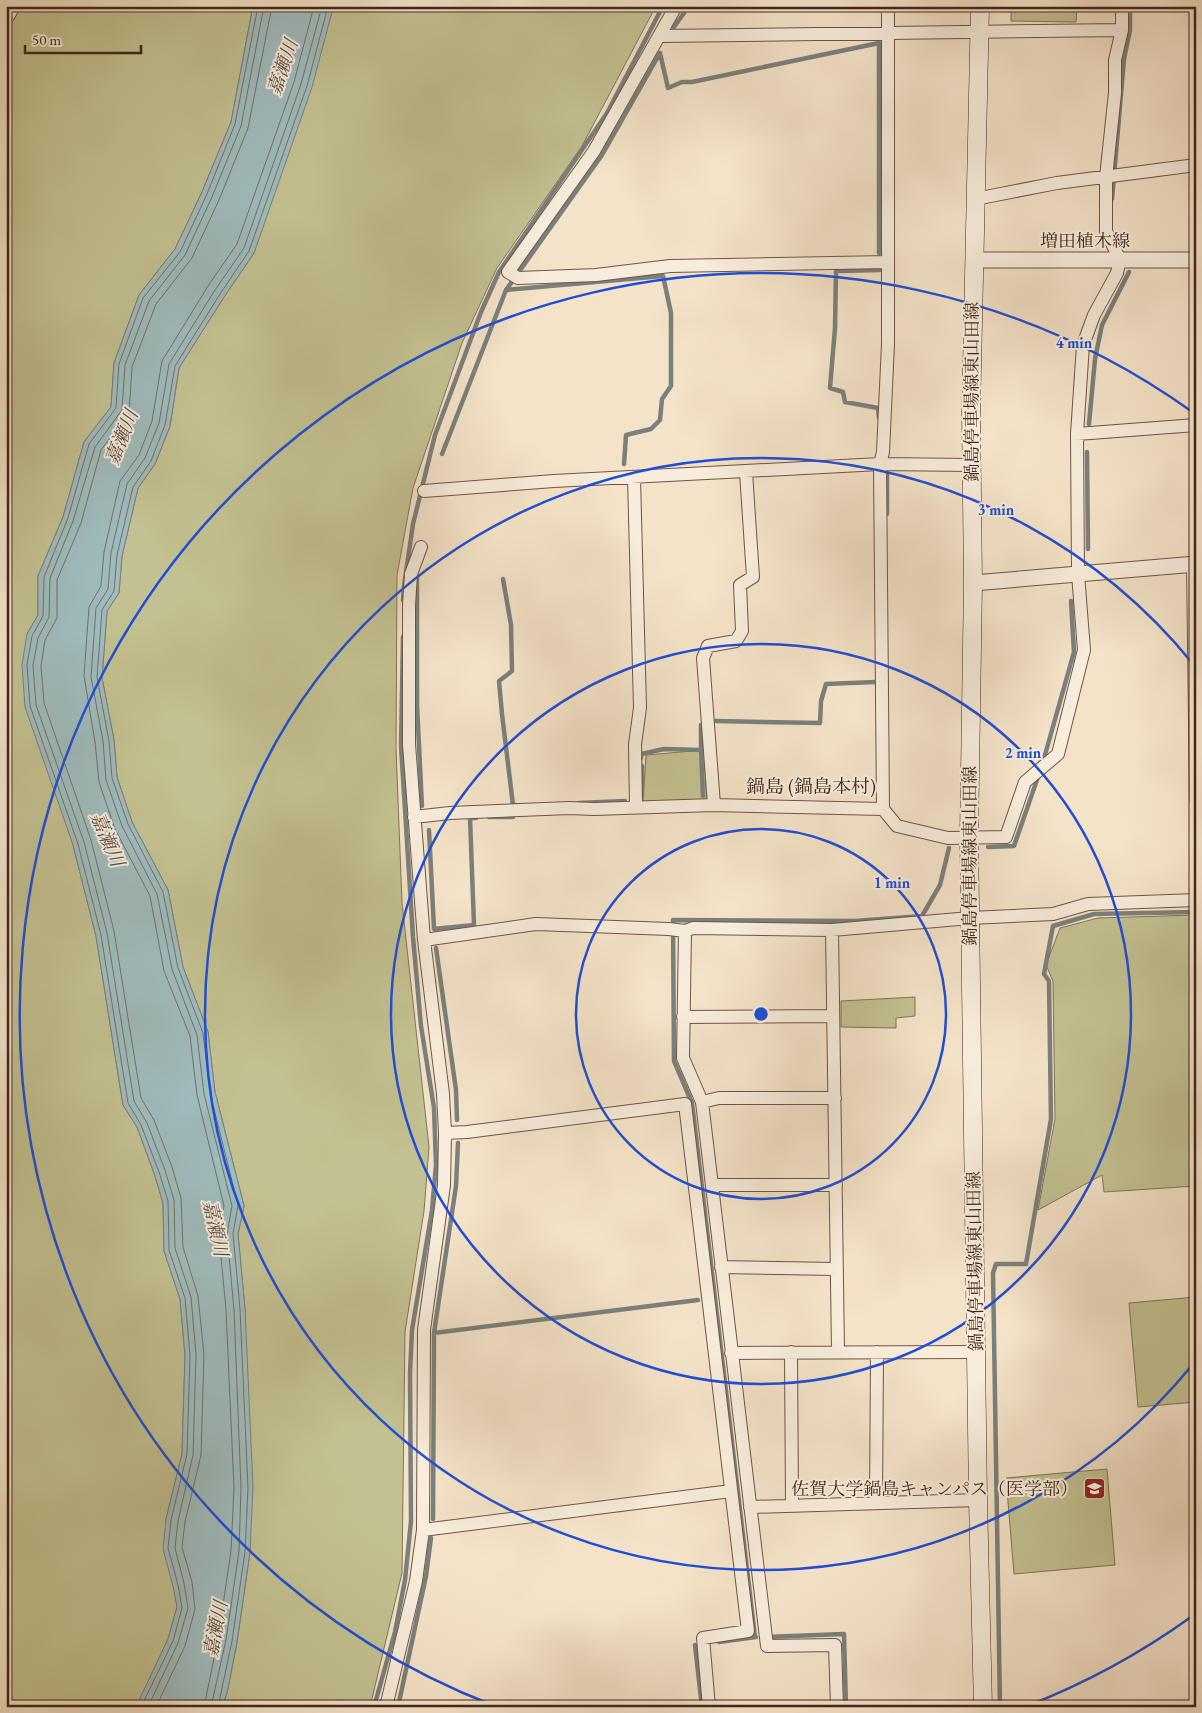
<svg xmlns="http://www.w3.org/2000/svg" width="1202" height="1713" font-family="'EB Garamond','Noto Serif JP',serif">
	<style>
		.green { fill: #c3c191; stroke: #827456 }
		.water { fill: #9fbcbe; stroke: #7a807d }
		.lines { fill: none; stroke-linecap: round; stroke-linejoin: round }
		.shore { stroke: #70716d; stroke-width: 1 }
		.stream { stroke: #7a807d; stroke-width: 4.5 }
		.minor-casing { stroke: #6f5547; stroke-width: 14 }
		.tertiary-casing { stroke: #6f5547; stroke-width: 17 }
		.secondary-casing { stroke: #42261c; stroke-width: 19 }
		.minor { stroke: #f8eddc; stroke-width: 12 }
		.tertiary { stroke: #f8eddc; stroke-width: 15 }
		.secondary { stroke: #f8eddc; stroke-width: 18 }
		.ring { fill: none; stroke: #1d4ed8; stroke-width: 2.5 }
		.labels { text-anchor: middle; stroke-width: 4; stroke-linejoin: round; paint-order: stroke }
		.street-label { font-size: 18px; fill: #42261c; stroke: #f8eddc }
		.poi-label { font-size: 18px; fill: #42261c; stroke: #f8eddc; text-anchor: end }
		.water-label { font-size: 19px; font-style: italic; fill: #594c44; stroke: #f8eddc }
		.neighbourhood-label { font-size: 19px; fill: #42261c; stroke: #f8eddc }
		.centre { fill: #1d4ed8; stroke: #f8eddc; stroke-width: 2.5 }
		.ring-label { font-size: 15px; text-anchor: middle; font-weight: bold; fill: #1d4ed8; stroke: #f8eddc; stroke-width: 4; stroke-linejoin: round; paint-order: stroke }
	</style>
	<rect width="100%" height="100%" fill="#f5e3c9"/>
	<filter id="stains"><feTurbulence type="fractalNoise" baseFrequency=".004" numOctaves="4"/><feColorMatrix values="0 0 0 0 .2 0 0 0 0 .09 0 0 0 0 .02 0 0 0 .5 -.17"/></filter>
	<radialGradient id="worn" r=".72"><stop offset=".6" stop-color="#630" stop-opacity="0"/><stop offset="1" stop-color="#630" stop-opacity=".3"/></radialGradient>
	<path class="green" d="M6 6H253L231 122 202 192 175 249 139 295 114 363 111 407 84 442 63 517 38 576V615L27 634 73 845 96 936 123 1105 137 1127 154 1173 163 1203 164 1251 180 1299 185 1355 182 1454 166 1519 177 1607 168 1639 136 1707H6Z
		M335 6H656L582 146 497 268 462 343 413 488 397 575 396 748 402 903 429 1147 424 1211 405 1332 402 1573 370 1707H222L227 1693 237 1642 250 1552 245 1309 238 1234 244 1206 215 1092 208 1032 183 967 168 890 132 822 117 777 114 740 102 678 107 611 119 593 122 556 138 488 155 464 170 426 179 368 224 297 254 253 332 11Z
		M1011 6H1077L1076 22 1011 21Z
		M704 750 707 801 643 802 646 755Z
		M1196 915V1186L1104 1192 1102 1175 1038 1210 1055 1119 1053 981 1046 965 1060 928 1098 918Z
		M915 997V1016L896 1018V1028L841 1027V1001Z
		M1196 1297V1402L1138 1407 1129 1303Z
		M1107 1469 1115 1565 1014 1574 1006 1478Z"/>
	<path class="water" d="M253 6H335L332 12 312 87 254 253 224 297 179 368 170 426 155 464 138 488 122 556 119 593 107 611 102 678 114 740 117 777 132 822 168 890 183 967 208 1032 215 1092 244 1206 238 1234 245 1309 253 1488 250 1552 237 1642 227 1693 222 1707H136L168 1639 177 1607 173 1586 163 1549 166 1519 182 1454 185 1355 180 1299 164 1251 163 1203 154 1173 137 1127 123 1105 96 936 73 845 25 707 22 665 27 634 38 615V576L63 517 84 442 111 407 114 363 139 295 175 249 202 192 231 122Z"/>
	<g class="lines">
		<path class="shore" d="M141 1707 173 1641 182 1608 178 1585 168 1548 171 1520 187 1454 190 1355 185 1298 169 1250 168 1201 159 1172 141 1125 128 1103 101 935 78 844 30 706 27 665 32 636 43 616 44 577 68 518 89 444 116 408 119 364 143 298 180 252 207 194 235 124 258 6
			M148 1707 178 1643 188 1608 184 1583 175 1548 178 1521 193 1455 196 1355 191 1297 175 1248 174 1200 165 1170 147 1123 134 1101 107 933 84 842 36 705 33 665 38 638 49 617 50 578 73 521 95 447 122 410 125 365 149 301 185 255 212 197 241 126 264 6
			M156 1707 185 1646 195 1609 192 1582 182 1547 185 1522 201 1455 204 1355 198 1296 183 1247 181 1198 172 1167 154 1120 141 1098 114 931 91 840 44 703 41 666 45 640 57 618V580L81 523 101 450 129 413 132 367 156 304 192 258 219 200 248 128 272 6
			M204 1707 218 1639 231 1551 234 1488 226 1310 219 1235 224 1206 197 1095 190 1036 164 971 150 896 115 829 99 782 95 742 84 676 89 607 101 586 104 552 120 481 139 455 152 421 162 361 208 286 237 244 294 82 314 6
			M211 1707 226 1640 239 1551 241 1488 234 1310 227 1234 232 1206 204 1094 197 1035 172 969 157 894 122 826 106 780 103 741 91 677 96 608 108 589 111 553 127 484 145 458 159 423 169 364 215 290 244 248 301 84 322 6
			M218 1707 232 1641 245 1552 248 1488 240 1309 233 1234 238 1205 210 1093 203 1033 178 968 163 892 128 824 112 778 109 741 97 677 102 610 114 591 117 555 133 487 151 461 165 425 175 366 220 294 249 251 307 86 327 10 329 6"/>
		<path class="stream" d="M674 27 689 6
			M660 53 668 88 682 82H692L879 43V253
			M1112 199 1124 59 1130 30V6
			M506 290 663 276 671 313V386L662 399 660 420 651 429 626 435 624 464
			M879 418 878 408 845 402 843 392 830 388 835 328 836 271 880 270
			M1089 424 1095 359 1102 325 1129 272
			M1087 452 1088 549
			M442 454 506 290 602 155 660 53
			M884 465 887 473V514
			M417 577V705L422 806
			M503 579 511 625 512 671 499 681 502 714 513 805H516
			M403 600 404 586 413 524 435 435 481 312 499 272 607 113 663 6
			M716 721 820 723 821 701 826 684 875 682
			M701 750 703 796
			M641 758V754L664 749 701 750V725
			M1043 762 1074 652 1071 601
			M642 766V796
			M579 803 625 801
			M489 817H513
			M429 830 434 929 474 925 470 818H476
			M988 847 1014 846 1039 774
			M436 948 456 1090 457 1120
			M434 1333 698 1300
			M433 1519 434 1333 456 1186 458 1143
			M755 1637 692 1103 674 1061 673 920 855 921 922 916 940 885 949 848
			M766 1637 844 1634 846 1707
			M719 1642 756 1637
			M695 1645 702 1707
			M374 1707 395 1632 405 1580 411 1521 410 1373 412 1330 432 1210 436 1165 434 1108 421 1026 413 937 401 746 403 637
			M398 1707 426 1576 431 1538
			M1000 1707 993 1273 996 1264H1026L1051 1119 1049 981 1044 974 1053 926 1094 914 1196 912"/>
		<defs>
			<path id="minor" d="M676 6 594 151 508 272 518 278 596 275 670 266 888 262
				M6 20 14 6
				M659 36 1122 30
				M975 199 1057 183 1196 165
				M1077 434 1196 425
				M634 478 640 708 635 744 636 807
				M424 491 554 481 880 464 971 465
				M1193 564 1196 799
				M714 805 703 658 708 646 736 641 742 631 740 585 753 577 746 472
				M883 809 880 464 883 452 888 344V6
				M414 817 450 813 569 808 594 809 714 805 883 809 897 826 948 838 1006 837 1025 782 1058 754 1084 650 1078 574 1077 434 1083 345 1094 315 1117 273 1120 260 1106 231V177L1115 93V60L1122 30V6
				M832 930 838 1352
				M424 940 536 924 669 929 685 931
				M683 1017 833 1016
				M702 1102 719 1098H835
				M445 1133 467 1132 685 1104 748 1631 703 1638 709 1707
				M712 1185H836
				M721 1267 837 1269
				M791 1352 792 1506
				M731 1353 976 1352
				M876 1503 877 1352
				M750 1507 978 1500
				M423 1530 731 1491
				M386 1707 416 1581 423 1530 424 1330 444 1185 445 1133 443 1094 424 940 409 744V605L411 574 421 547
				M837 1707 835 1645 767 1646 702 1102 683 1058 685 931 693 928 832 930 970 918 1053 914 1088 904 1196 900"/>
			<path id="tertiary" d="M974 260H1196
				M973 583 1196 564"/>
			<path id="secondary" d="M980 6 971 413 973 583 969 837 978 1500 983 1707"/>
		</defs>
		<use href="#minor" class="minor-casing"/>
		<use href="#tertiary" class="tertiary-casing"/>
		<use href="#secondary" class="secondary-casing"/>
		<use href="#minor" class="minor"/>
		<use href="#tertiary" class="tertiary"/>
		<use href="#secondary" class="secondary"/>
	</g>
	<g class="ring">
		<circle cx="761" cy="1014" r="185"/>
		<circle cx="761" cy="1014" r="370"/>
		<path d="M1193 1364A556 556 0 1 1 1193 664"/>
		<path d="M1191 1617A741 741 0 0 1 1027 1706M495 1706A741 741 0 1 1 1191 411"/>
	</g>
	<defs>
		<symbol id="university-square" viewBox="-11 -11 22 22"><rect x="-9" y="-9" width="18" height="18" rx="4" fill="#8f2418" stroke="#f8eddc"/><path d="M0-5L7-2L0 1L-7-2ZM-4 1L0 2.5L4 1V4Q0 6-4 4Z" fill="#fff"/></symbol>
	</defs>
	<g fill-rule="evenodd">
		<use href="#university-square" x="1082" y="1476" width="25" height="25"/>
	</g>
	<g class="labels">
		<g class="street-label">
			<text x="1085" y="247">増田植木線</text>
			<text transform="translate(972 392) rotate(-90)" y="6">鍋島停車場線東山田線</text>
			<text transform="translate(970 856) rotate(-90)" y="6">鍋島停車場線東山田線</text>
			<text transform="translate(975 1261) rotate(-91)" y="6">鍋島停車場線東山田線</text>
		</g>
		<g class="poi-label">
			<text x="1078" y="1495">佐賀大学鍋島キャンパス（医学部）</text>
		</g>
		<g class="water-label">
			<text transform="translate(282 67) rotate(-71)" y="7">嘉瀬川</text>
			<text transform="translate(121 437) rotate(-68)" y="7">嘉瀬川</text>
			<text transform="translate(108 839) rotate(67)" y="7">嘉瀬川</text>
			<text transform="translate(216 1228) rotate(78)" y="7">嘉瀬川</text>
			<text transform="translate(215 1629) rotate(-79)" y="7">嘉瀬川</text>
		</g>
		<g class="neighbourhood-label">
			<text x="811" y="793">鍋島 (鍋島本村)</text>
		</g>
	</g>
	<circle cx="761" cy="1014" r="8" class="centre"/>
	<g class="ring-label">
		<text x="1074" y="348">4 min</text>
		<text x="996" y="515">3 min</text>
		<text x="1023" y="758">2 min</text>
		<text x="892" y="888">1 min</text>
	</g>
	<rect width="1202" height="1713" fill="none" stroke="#f5e3c9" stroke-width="25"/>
	<rect x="8" y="8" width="1187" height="1698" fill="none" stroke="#42261c" stroke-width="2.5"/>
	<rect x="12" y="12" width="1177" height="1688" fill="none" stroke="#42261c"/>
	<path d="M25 45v8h116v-8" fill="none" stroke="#42261c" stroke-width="2.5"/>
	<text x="32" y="45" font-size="15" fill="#42261c" stroke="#f8eddc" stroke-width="4" paint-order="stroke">50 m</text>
	<rect width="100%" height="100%" filter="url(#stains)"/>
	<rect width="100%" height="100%" fill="url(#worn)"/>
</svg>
